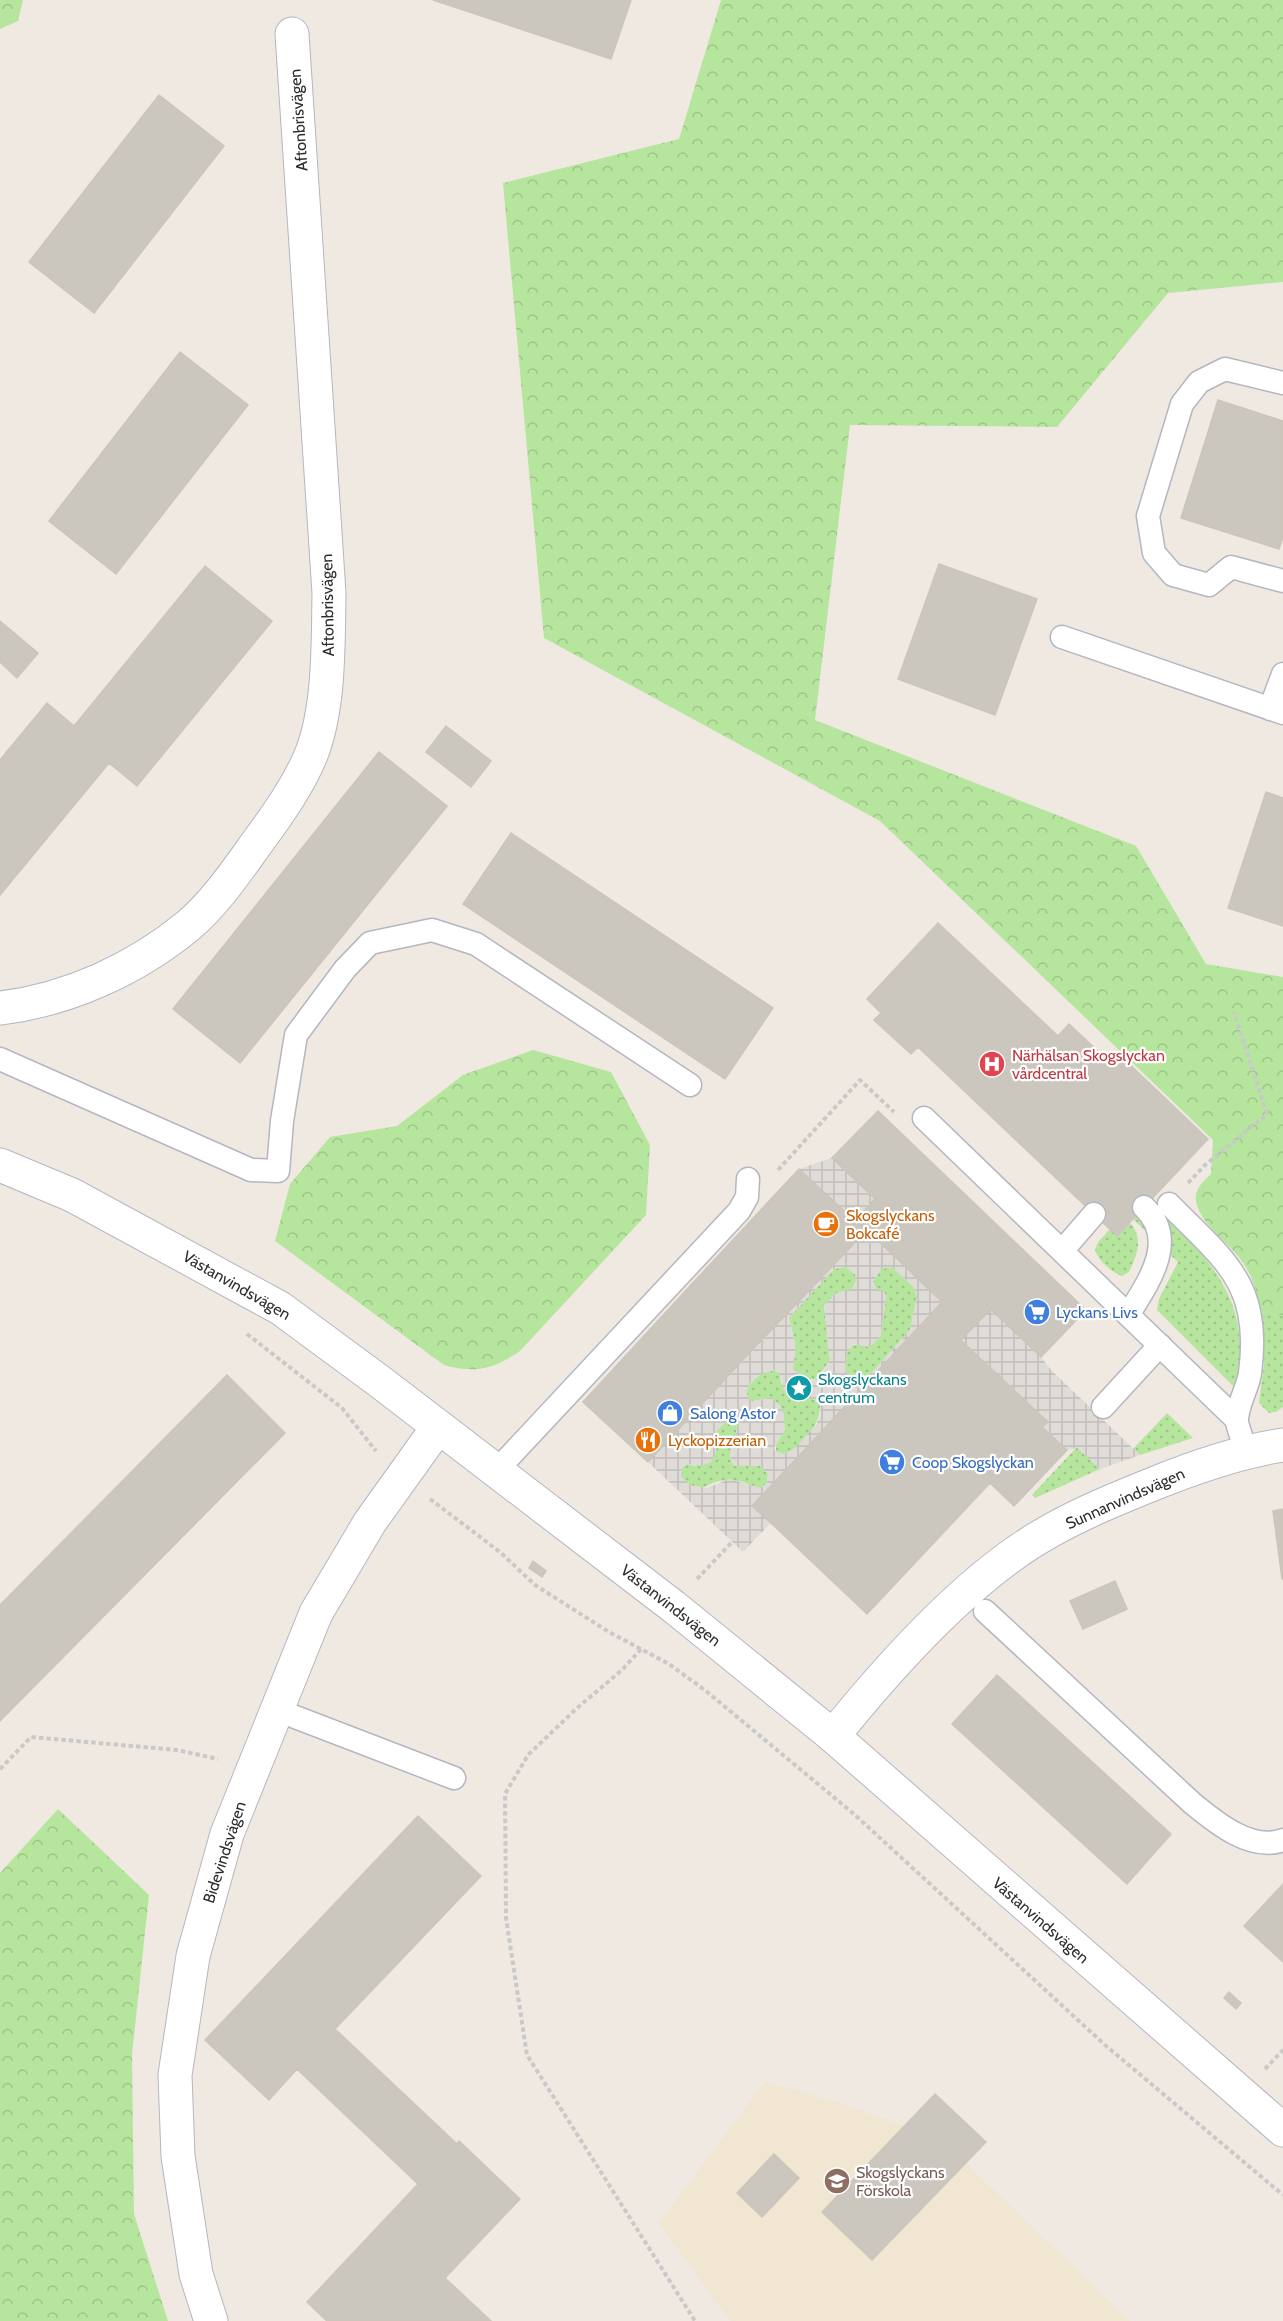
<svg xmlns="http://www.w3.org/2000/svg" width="1283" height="2321" font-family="Cabin,sans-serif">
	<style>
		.education { fill: #f0e6d1 }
		.green { fill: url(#green-dots) }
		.forest { fill: url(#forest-crowns) }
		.plaza { fill: url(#plaza-grid); fill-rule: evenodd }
		.building { fill: #cbc7bf; stroke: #cbc5ba; stroke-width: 1.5 }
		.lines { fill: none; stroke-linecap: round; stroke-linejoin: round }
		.service-casing { stroke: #b4b7c1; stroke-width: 25 }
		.minor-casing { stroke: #b4b7c1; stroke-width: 35 }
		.tertiary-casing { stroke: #b4b7c1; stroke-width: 35 }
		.path { stroke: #c9c9c9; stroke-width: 4; stroke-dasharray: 4.5 3; stroke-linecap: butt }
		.service { stroke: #fff; stroke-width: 22 }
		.minor { stroke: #fff; stroke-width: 33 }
		.tertiary { stroke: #fff; stroke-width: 33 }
		.labels { text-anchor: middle; stroke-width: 4.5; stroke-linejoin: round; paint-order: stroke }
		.street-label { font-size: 16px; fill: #2e2e2e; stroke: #fff }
		.health-label { font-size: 16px; fill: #be3a42; stroke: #fff; text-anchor: start }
		.food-label { font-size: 16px; fill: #c56008; stroke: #fff; text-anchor: start }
		.shop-label { font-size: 16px; fill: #366cbe; stroke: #fff; text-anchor: start }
		.culture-label { font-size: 16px; fill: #0d838f; stroke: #fff; text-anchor: start }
		.education-label { font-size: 16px; fill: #785e54; stroke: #fff; text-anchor: start }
	</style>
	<defs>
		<pattern id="green-dots" width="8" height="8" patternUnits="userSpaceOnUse" patternTransform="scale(1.5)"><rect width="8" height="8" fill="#b6e59e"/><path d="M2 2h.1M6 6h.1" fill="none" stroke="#9dc588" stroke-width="1.8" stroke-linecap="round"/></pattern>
		<pattern id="forest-crowns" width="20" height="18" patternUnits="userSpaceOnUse" patternTransform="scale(1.5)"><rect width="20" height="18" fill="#b6e59e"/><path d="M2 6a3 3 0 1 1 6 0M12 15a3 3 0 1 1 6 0" fill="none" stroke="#9dc588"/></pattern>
		<pattern id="plaza-grid" width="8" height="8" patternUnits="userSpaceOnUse" patternTransform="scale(1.5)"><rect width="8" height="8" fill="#dfdcd8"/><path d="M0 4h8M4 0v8" fill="none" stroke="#c0bdba"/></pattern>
	</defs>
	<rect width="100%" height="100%" fill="#efe9e1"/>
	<path class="education" d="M765 2082 840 2103 940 2138 1130 2321H730L659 2223Z"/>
	<path class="green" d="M1150 1200C1192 1242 1239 1283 1240 1345 1241 1359 1240 1373 1233 1386L1157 1310 1159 1299 1178 1262 1133 1219Z
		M1130 1223C1144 1238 1137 1255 1129 1272L1122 1276C1111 1272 1099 1261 1095 1250L1098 1242 1110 1229 1117 1236Z
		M845 1267 855 1274C862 1290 836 1298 824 1305L830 1360 817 1379 807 1380 793 1369 795 1343 789 1318 834 1269Z
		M892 1267 913 1286 917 1296 910 1330 868 1377 858 1380 852 1379 845 1370 847 1353 853 1345 873 1344 881 1335 886 1296 876 1289 873 1282 881 1269Z
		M1261 1312 1283 1316V1407L1276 1412 1269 1413 1259 1403 1264 1364Z
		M774 1370 780 1374 781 1383 794 1397 812 1398 820 1405C821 1424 802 1448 784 1454L776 1452V1443L782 1434 766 1399 751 1401 746 1393C749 1380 762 1372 774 1370Z
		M1167 1413 1193 1438 1140 1455 1133 1449Z
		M731 1417 739 1422 730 1453 731 1462 735 1466H760L768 1474 767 1483 761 1488C752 1488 747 1482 739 1481 733 1481 725 1480 719 1481 703 1485 698 1497 681 1477L682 1467 687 1464 696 1466 716 1448 715 1432Z
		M1077 1447 1100 1469 1035 1498 1032 1495Z"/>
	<path class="forest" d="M0 0H23L18 21 0 29Z
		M721 0H1283V282L1168 293 1057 427 850 425 815 720 1136 846 1206 964 1283 977V1316L1261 1312C1257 1291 1252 1273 1238 1256 1225 1240 1200 1223 1196 1201 1194 1189 1203 1182 1211 1174L1213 1140 880 821 544 638 503 183 679 139Z
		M533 1050 611 1072 650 1145 646 1215 520 1351C494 1369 474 1374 444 1365L275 1241 290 1184 330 1137 397 1126 463 1075Z
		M58 1809 149 1895 132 2054 134 2214 168 2321H0V1873Z"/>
	<path class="plaza" d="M832 1158 1041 1357 1051 1370 1140 1455 1100 1469 1077 1448 1067 1450 1042 1427 1048 1421 952 1332 743 1552 648 1462 755 1348 744 1337 853 1220 799 1169ZM845 1267 855 1274 856 1284 852 1289 836 1293 824 1305 830 1360 821 1376 812 1381 807 1380 793 1369 796 1348 789 1318 834 1269ZM892 1267 913 1286 917 1296 910 1330 868 1377 858 1380 852 1379 845 1370 847 1353 853 1344 869 1347 873 1344 881 1335 886 1296 884 1291 876 1289 873 1282 881 1269ZM774 1370 780 1374 784 1391 794 1397 812 1398 820 1405 821 1414 816 1425 793 1450 784 1454 776 1452 774 1448 785 1430 784 1414 780 1405 771 1398 751 1401 746 1393 750 1383 760 1375ZM731 1417 739 1422 730 1453 731 1462 735 1466H760L768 1474 767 1483 761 1488 729 1479 707 1488 690 1485 681 1477 682 1467 687 1464 701 1466 711 1462 716 1453 715 1432Z"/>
	<path class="building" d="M433 0H631L611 59Z
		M159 95 224 146 94 313 29 262Z
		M180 352 248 405 116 574 49 521Z
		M1218 400 1283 421V537L1279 549 1181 518Z
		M939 564 1037 599 995 715 898 679Z
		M205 566 272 621 137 786 109 763 0 895V760L47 703 74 726Z
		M0 621 38 653 17 678 0 662Z
		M446 726 491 761 471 787 426 752Z
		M379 752 447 806 240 1063 173 1009Z
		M1266 792 1283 798V926L1228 908Z
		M511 833 773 1008 725 1079 463 904Z
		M938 923 1058 1036 1069 1024 1116 1068 1124 1059 1208 1139 1117 1236 918 1047 911 1054 874 1020 881 1013 867 999Z
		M878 1111 1086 1310 1041 1357 832 1158Z
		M799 1169 854 1220 744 1337 690 1286Z
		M875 1199 991 1309 961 1340 952 1332 771 1523 752 1506 942 1302 867 1230 755 1347 744 1337Z
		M690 1286 755 1347 648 1462 583 1402Z
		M952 1332 1048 1422 1042 1427 1067 1450 1014 1506 990 1483 867 1614 771 1523Z
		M227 1375 285 1433 0 1721V1605Z
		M1283 1509V1579H1282L1273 1511Z
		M533 1561 546 1571 542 1577 529 1568Z
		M1115 1581 1127 1609 1083 1629 1070 1601Z
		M997 1675 1171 1834 1127 1884 952 1724Z
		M418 1816 481 1876 335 2029 457 2144 459 2141 520 2199 445 2278 491 2321H327L307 2302 418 2184 297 2069 269 2100 205 2040Z
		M1283 1884V1962L1244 1926Z
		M1229 1992 1241 2003 1236 2009 1224 1998Z
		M935 2094 986 2142 872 2260 822 2212Z
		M774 2154 799 2178 762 2217 737 2193Z"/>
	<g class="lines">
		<defs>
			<path id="service" d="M1283 383 1225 369 1199 382 1182 404 1148 516 1154 553 1173 575 1209 585 1231 567 1283 581
				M1062 637 1283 713
				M1270 709 1283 674
				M0 1059 251 1170 278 1171 282 1121 296 1035 345 969 370 943 432 930 476 944 690 1085
				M924 1118 1237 1420
				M1169 1204C1225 1261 1262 1284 1250 1373 1248 1388 1236 1407 1237 1422 1239 1432 1244 1443 1247 1453
				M1062 1251 1094 1214
				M1128 1315C1148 1283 1179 1240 1144 1207
				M1103 1407 1160 1345
				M497 1470 739 1211 747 1197 748 1179
				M985 1611 1192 1803C1215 1822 1251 1852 1283 1840
				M277 1710 454 1778"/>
			<path id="minor" d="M0 1008C68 1000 136 969 189 925 216 902 238 869 259 840 278 814 298 786 311 755 330 707 328 643 329 593L292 34
				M833 1736C887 1669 957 1590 1030 1543 1069 1518 1111 1501 1153 1484 1195 1467 1238 1452 1283 1445
				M211 2321 196 2274 178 2156 175 2075 193 1956 227 1834 316 1613 370 1522 438 1427"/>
			<path id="tertiary" d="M0 1165 72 1195 280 1308 379 1381 674 1607 833 1736 1283 2130"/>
		</defs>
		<use href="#service" class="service-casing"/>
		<use href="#minor" class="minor-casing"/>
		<use href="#tertiary" class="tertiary-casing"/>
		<path class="path" d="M778 1170 860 1080 894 1112
			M1188 1183 1204 1166 1267 1114 1234 1012
			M247 1334 342 1408 376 1451
			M430 1499 500 1552 535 1585 609 1632 669 1664 706 1691 854 1814 1105 2045 1283 2195
			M697 1579 733 1541
			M641 1649 622 1670 576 1709 528 1755 505 1794 506 1918 527 2055 695 2321
			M0 1769 31 1737 177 1750 218 1759
			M1265 2069 1283 2050"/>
		<use href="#service" class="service"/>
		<use href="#minor" class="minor"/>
		<use href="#tertiary" class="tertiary"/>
	</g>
	<defs>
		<symbol id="hospital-disc" viewBox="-11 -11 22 22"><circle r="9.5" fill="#e0444e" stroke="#fff"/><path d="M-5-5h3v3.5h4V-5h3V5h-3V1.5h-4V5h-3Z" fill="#fff"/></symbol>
		<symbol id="cafe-disc" viewBox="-11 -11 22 22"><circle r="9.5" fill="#e8710a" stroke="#fff"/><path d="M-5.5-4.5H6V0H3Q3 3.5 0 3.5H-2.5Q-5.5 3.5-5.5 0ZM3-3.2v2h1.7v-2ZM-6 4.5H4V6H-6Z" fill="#fff"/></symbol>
		<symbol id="supermarket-disc" viewBox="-11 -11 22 22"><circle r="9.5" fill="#3f7fe0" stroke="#fff"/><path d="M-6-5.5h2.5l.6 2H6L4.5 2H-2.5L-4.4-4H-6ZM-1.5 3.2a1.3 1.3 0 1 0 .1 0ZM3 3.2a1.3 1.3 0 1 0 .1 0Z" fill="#fff"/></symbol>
		<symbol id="sight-disc" viewBox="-11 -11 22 22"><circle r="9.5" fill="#0f9aa8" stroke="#fff"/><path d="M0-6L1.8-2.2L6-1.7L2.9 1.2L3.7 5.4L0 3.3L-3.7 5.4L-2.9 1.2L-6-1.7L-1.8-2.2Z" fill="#fff"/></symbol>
		<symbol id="shop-disc" viewBox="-11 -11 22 22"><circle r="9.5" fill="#3f7fe0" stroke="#fff"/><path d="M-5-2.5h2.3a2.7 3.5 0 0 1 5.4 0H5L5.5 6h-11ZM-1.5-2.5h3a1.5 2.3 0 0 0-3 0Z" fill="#fff"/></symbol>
		<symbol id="restaurant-disc" viewBox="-11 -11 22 22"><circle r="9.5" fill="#e8710a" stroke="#fff"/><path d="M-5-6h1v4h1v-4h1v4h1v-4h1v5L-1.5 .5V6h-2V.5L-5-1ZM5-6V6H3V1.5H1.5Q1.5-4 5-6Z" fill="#fff"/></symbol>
		<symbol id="school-disc" viewBox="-11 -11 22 22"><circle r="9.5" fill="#8d6e63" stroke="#fff"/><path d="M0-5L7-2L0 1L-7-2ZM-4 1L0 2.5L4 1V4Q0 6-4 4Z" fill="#fff"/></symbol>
	</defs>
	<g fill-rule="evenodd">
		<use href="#hospital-disc" x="977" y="1049" width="30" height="30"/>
		<use href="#cafe-disc" x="811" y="1209" width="30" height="30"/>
		<use href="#supermarket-disc" x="1022" y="1297" width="30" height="30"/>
		<use href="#sight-disc" x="784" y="1373" width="30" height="30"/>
		<use href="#shop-disc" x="655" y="1398" width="30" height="30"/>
		<use href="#restaurant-disc" x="633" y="1425" width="30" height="30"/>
		<use href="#supermarket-disc" x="877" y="1447" width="30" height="30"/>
		<use href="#school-disc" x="822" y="2166" width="30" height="30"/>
	</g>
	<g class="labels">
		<g class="street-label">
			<text transform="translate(298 120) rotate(-94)" y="6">Aftonbrisvägen</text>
			<text transform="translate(327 605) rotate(-91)" y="6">Aftonbrisvägen</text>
			<text transform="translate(237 1285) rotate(30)" y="6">Västanvindsvägen</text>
			<text transform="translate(1125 1498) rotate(-24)" y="6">Sunnanvindsvägen</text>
			<text transform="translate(671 1605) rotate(38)" y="6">Västanvindsvägen</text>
			<text transform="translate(224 1852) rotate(-72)" y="6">Bidevindsvägen</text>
			<text transform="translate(1041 1920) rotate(41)" y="6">Västanvindsvägen</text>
		</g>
		<g class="health-label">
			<text x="1012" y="1061">Närhälsan Skogslyckan<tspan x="1012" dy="18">vårdcentral</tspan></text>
		</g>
		<g class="food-label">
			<text x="846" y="1221">Skogslyckans<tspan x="846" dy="18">Bokcafé</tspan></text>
			<text x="668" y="1446">Lyckopizzerian</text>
		</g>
		<g class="shop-label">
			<text x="1056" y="1318">Lyckans Livs</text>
			<text x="690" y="1419">Salong Astor</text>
			<text x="912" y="1468">Coop Skogslyckan</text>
		</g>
		<g class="culture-label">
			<text x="818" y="1385">Skogslyckans<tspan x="818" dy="18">centrum</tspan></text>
		</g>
		<g class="education-label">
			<text x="856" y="2178">Skogslyckans<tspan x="856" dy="18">Förskola</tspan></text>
		</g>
	</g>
</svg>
